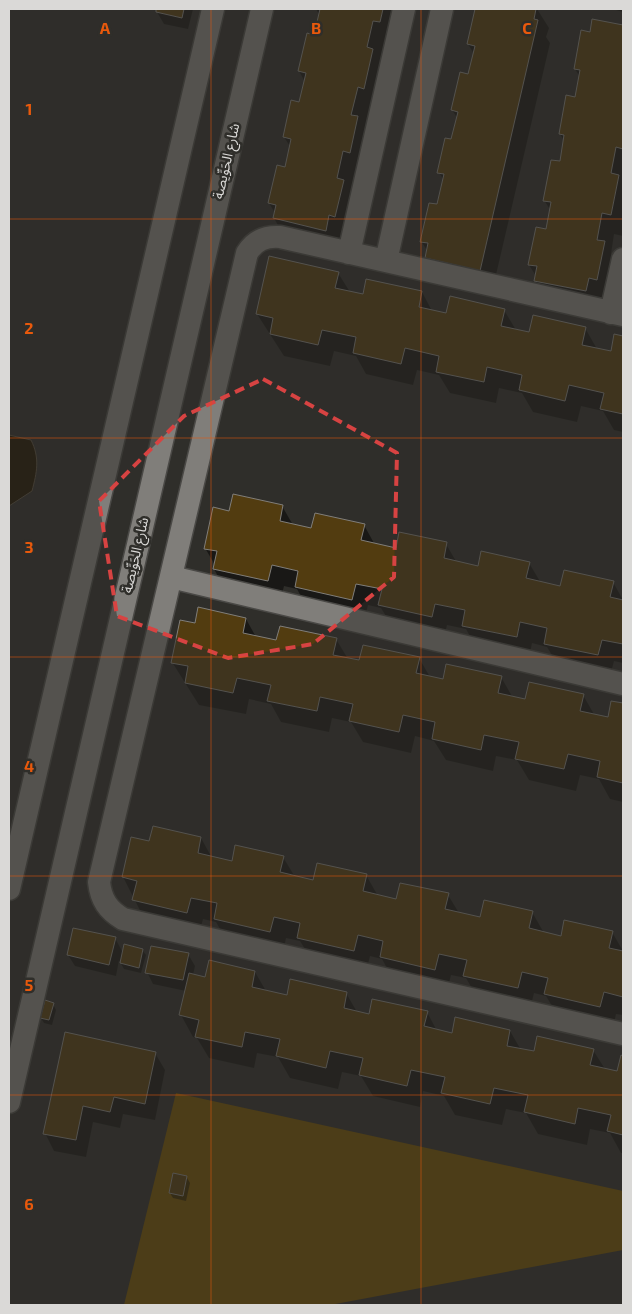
<svg xmlns="http://www.w3.org/2000/svg" width="632" height="1314" font-family="'Exo 2','Noto Sans Arabic',sans-serif">
	<style>
		.green { fill: #705003 }
		.water { fill: #211400; stroke: #584f40 }
		.shadow { fill: #0007 }
		.building { fill: #523c10; stroke: #807e7a }
		.lines { fill: none; stroke-linecap: round; stroke-linejoin: round }
		.minor-casing { stroke: #4a4946; stroke-width: 25 }
		.minor { stroke: #807e7a; stroke-width: 22 }
		.marked { fill: none; stroke: #d74342; stroke-width: 4; stroke-dasharray: 10 6; stroke-linejoin: round }
		.grid { fill: none; stroke: #e8590c; stroke-width: 1; stroke-opacity: 0.55 }
		.labels { text-anchor: middle; stroke-width: 5; stroke-linejoin: round; paint-order: stroke }
		.street-label { font-size: 14px; fill: #dad9d7; stroke: #2f2e2a }
		.grid-label { font-size: 16px; text-anchor: middle; font-weight: bold; fill: #e8590c; stroke: #2f2e2a; stroke-width: 5; stroke-linejoin: round; paint-order: stroke }
	</style>
	<rect width="100%" height="100%" fill="#2f2e2a"/>
	<path class="green" d="M176 1093 623 1191V1250L330 1305H124Z"/>
	<path class="water" d="M9 435 31 440C40 458 37 472 32 491L9 506Z"/>
	<path class="shadow" d="M158 9H193L188 29 164 24 157 12Z
		M316 9H400L377 110 370 108 365 130 370 139 362 174 355 172 350 194 355 203 338 252 286 240 274 218 275 213 269 203 286 168 291 148 284 137 300 104 305 82 299 71 315 36 320 16Z
		M476 9H537L549 28 546 37 550 43 492 292 439 279 426 258 428 252 421 241 438 206 444 181 439 172 452 141 458 119 452 110 469 75 474 54 468 44Z
		M615 9H623V12L616 10Z
		M593 20 623 26V236L614 234 611 254 616 264 598 312 548 302 535 280 536 276 529 265 547 230 551 211 544 200 561 162 565 142 560 134 576 99 580 77 575 69 591 33Z
		M338 273 350 292 364 296 422 292 432 311 447 314 504 310 516 330 530 334 585 328 597 349 612 352 615 335 623 337V432L614 430 603 411 581 406 577 422 533 412 522 393 499 388 496 403 450 393 439 375 417 370 413 385 366 374 356 356 334 351 330 366 284 356 257 314Z
		M282 506 293 525 312 529 364 525 375 545 397 550 446 544 457 563 479 568 529 563 541 583 561 587 613 582 623 600V663L614 661 610 676 558 665 547 647 532 643 529 658 476 647 466 629 447 625 444 638 392 626 381 608 368 605 364 621 308 609 297 589 284 586 280 602 226 591 214 569 215 565 205 548 230 512Z
		M246 619 256 637 277 642 336 639 348 659 360 662 419 658 430 677 444 680 501 677 513 698 526 700 583 695 595 716 609 718 612 702 623 705V802L610 799 599 779 580 775 576 791 529 780 517 760 496 756 493 771 446 760 434 741 415 736 411 753 363 742 351 722 332 718 329 732 281 722 271 704 249 699 246 714 199 705 172 662 196 625Z
		M201 838 212 858 233 862 283 857 295 877 314 881 366 875 378 896 397 900 448 895 459 913 481 918 532 912 544 933 562 937 612 932 623 951V1015L616 1014 613 1028 558 1016 546 996 534 993 530 1009 477 997 466 978 451 975 447 991 393 979 382 959 370 956 366 972 311 959 300 941 286 938 283 953 227 941 216 922 203 919 199 934 146 922 123 877 132 839 150 843Z
		M115 938 123 953 142 950 146 955 141 973 124 969 119 960 116 976 75 966 68 955Z
		M188 954 195 966 193 975 206 978 255 972 266 991 288 996 346 993 357 1012 370 1015 427 1012 437 1031 453 1034 510 1031 521 1050 535 1053 593 1050 605 1069 618 1072 622 1057H623V1153H621L610 1133 590 1129 587 1145 538 1134 526 1113 506 1109 502 1125 455 1115 444 1096 423 1091 420 1107 373 1096 361 1076 342 1072 338 1089 290 1078 278 1057 257 1053 254 1068 209 1058 197 1038 193 1037 181 1015 186 991 153 984 147 972Z
		M53 1004 56 1010 52 1025 44 1023 41 1018Z
		M155 1053 165 1070 155 1120 123 1114 120 1128 93 1122 86 1157 54 1151 45 1133Z
		M187 1178 190 1183 186 1201 173 1198 170 1193Z"/>
	<path class="building" d="M156 9H184L182 18 156 12Z
		M320 9H383L380 22 373 21 367 47 373 49 364 89 358 87 351 115 358 116 350 153 343 151 337 178 344 180 335 217 329 215 326 231 273 218 276 205 268 203 277 165 285 167 291 139 283 137 291 100 299 102 306 73 298 71 307 33 314 35Z
		M475 9H536L534 19 538 20 480 271 425 258 428 243 420 242 429 203 437 204 444 174 437 173 445 138 451 139 458 112 451 110 460 72 468 74 475 46 467 44Z
		M592 19 623 25V149L616 147 611 173 619 175 611 215 602 213 597 240 605 241 597 280 589 278 586 291 534 281 537 266 528 265 536 227 546 229 551 202 543 201 551 160 560 161 564 135 559 134 566 95 575 97 580 70 574 69 581 30 590 32Z
		M269 256 339 272 335 288 363 294 366 279 422 291 419 307 446 313 450 296 505 309 501 326 529 332 533 315 586 327 582 345 611 351 614 334 623 336V414L600 409 604 393 569 385 565 401 519 390 522 375 487 367 484 382 436 372 439 356 405 348 401 364 353 353 356 337 322 330 318 345 270 334 273 318 256 314Z
		M233 494 283 505 280 521 311 528 315 513 365 524 361 540 396 548 399 532 447 542 444 558 478 566 481 551 530 562 526 578 560 586 564 570 614 581 610 597 623 600V644L602 640 598 655 544 644 547 628 520 622 517 637 462 626 465 610 435 604 432 617 378 605 382 589 356 584 352 600 295 587 298 571 272 565 268 581 213 569 217 551 204 549 213 507 229 511Z
		M198 607 246 618 243 633 276 640 280 626 337 638 333 655 359 660 363 645 420 657 416 673 443 679 446 664 502 676 498 693 525 699 529 682 584 694 580 711 608 717 611 701 623 703V783L597 777 600 761 568 754 564 769 515 759 519 742 484 735 481 750 432 739 435 722 403 715 399 732 349 721 353 704 320 697 317 711 267 701 271 685 237 678 233 693 185 683 188 666 171 663 180 620 195 623Z
		M153 826 201 837 198 853 232 861 235 845 284 856 280 872 313 880 317 863 367 874 363 891 396 899 400 883 449 893 445 909 480 917 484 900 533 911 529 928 561 936 564 920 613 931 609 948 623 951V997L604 992 600 1007 544 994 548 978 522 972 518 988 463 976 467 960 439 954 435 970 380 957 383 941 358 935 354 951 297 938 300 923 274 917 270 932 214 919 217 903 191 898 187 913 132 900 137 881 122 877 131 837 149 841Z
		M73 928 116 937 109 965 67 955Z
		M124 944 143 949 139 968 120 963Z
		M151 946 189 953 183 980 145 973Z
		M209 960 255 971 252 987 287 995 290 979 347 992 344 1008 369 1014 372 999 428 1011 424 1026 452 1033 455 1017 510 1030 507 1046 534 1051 537 1036 594 1049 590 1065 617 1071 621 1055 623 1056V1135L607 1131 611 1115 578 1108 575 1124 524 1112 528 1095 494 1088 490 1104 441 1093 445 1077 411 1070 407 1086 359 1075 363 1058 330 1051 326 1068 276 1056 280 1039 245 1032 242 1047 195 1037 199 1020 179 1015 189 973 205 977Z
		M45 1000 54 1003 49 1020 40 1018Z
		M65 1032 156 1052 145 1104 114 1097 110 1112 83 1106 76 1140 43 1134Z
		M173 1173 187 1176 183 1196 169 1193Z"/>
	<g class="lines">
		<defs>
			<path id="minor" d="M349 253 404 9
				M386 261 442 9
				M611 313 623 259
				M623 315 280 237C265 236 255 240 247 253L99 882C101 900 108 910 123 919L623 1034
				M171 577 623 684
				M9 889 213 9
				M9 1102 262 9"/>
		</defs>
		<use href="#minor" class="minor-casing"/>
		<use href="#minor" class="minor"/>
	</g>
	<path d="M0 0H632V1314H0ZM263 379 397 453 394 577 313 644 228 658 117 616 99 501 184 416Z" fill="#2f2e2a" fill-opacity=".55" fill-rule="evenodd"/>
	<path class="marked" d="M263 379 397 453 394 577 313 644 228 658 117 616 99 501 184 416Z"/>
	<path class="grid" d="M211 9V1305M421 9V1305M9 219H623M9 438H623M9 657H623M9 876H623M9 1095H623"/>
	<g class="labels">
		<g class="street-label">
			<text transform="translate(226 161) rotate(-77)" y="5">شارع الحَوِّيصة</text>
			<text transform="translate(135 555) rotate(-77)" y="5">شارع الحَوِّيصة</text>
		</g>
	</g>
	<g class="grid-label">
		<text x="105" y="34">A</text>
		<text x="316" y="34">B</text>
		<text x="527" y="34">C</text>
		<text x="29" y="115">1</text>
		<text x="29" y="334">2</text>
		<text x="29" y="553">3</text>
		<text x="29" y="772">4</text>
		<text x="29" y="991">5</text>
		<text x="29" y="1210">6</text>
	</g>
	<rect width="632" height="1314" fill="none" stroke="#dad9d7" stroke-width="20"/>
</svg>
